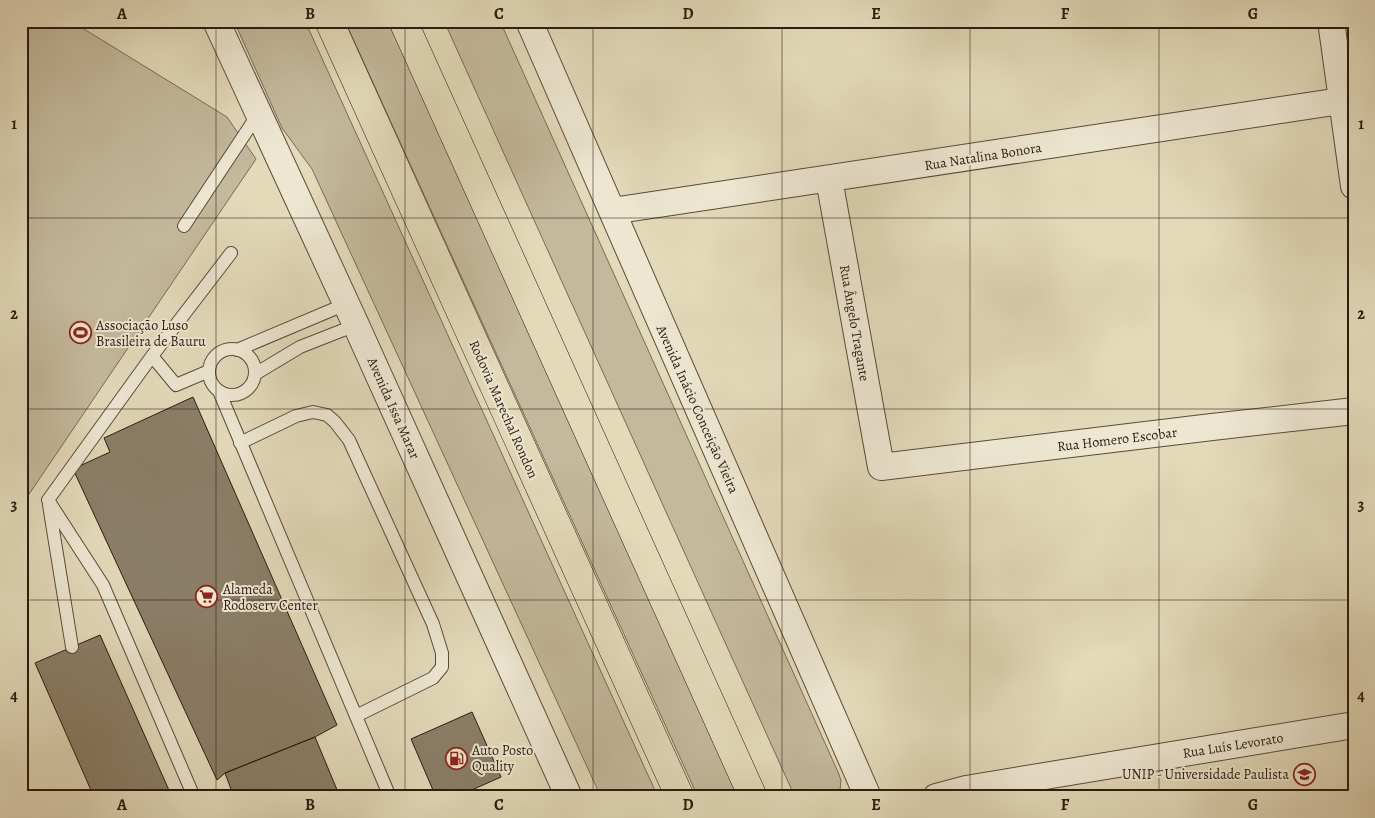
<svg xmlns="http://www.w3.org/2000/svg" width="1375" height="818" font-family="Alegreya,serif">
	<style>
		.green { fill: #c4b99d; stroke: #786a56 }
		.building { fill: #8b7e68; stroke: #2c1a0f }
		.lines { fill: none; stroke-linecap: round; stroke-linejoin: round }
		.lane-casing { stroke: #5a4a3a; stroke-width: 14 }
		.street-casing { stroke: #5a4a3a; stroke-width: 28 }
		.highway-casing { stroke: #2c1a0f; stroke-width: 29 }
		.lane { stroke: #ede7d2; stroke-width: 12 }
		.street { stroke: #ede7d2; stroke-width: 26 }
		.highway { stroke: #e3daba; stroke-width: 28 }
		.grid { fill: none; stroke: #2c1a0f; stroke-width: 1; stroke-opacity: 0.55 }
		.labels { text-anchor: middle; stroke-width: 4; stroke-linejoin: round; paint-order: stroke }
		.street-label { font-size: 14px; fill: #2c1a0f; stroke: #ede7d2 }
		.poi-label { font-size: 14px; fill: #2c1a0f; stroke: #ede7d2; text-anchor: start }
		.neatline { fill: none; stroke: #2c1a0f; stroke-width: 2 }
		.grid-label { font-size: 16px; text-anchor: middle; font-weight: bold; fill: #2c1a0f }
	</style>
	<rect width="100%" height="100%" fill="#e3daba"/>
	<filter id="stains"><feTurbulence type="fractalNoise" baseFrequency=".004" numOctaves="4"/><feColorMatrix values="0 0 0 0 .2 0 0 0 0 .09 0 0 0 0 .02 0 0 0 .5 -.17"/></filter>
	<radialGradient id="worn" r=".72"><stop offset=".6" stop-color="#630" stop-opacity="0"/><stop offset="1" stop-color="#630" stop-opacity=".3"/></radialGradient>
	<path class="green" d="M21 21H71L227 117 256 159 21 506Z
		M234 21H305L658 797H601L312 169 282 128Z
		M345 21H389L596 482 742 797H698Z
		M444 21H500L838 772 841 780 840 791 795 797Z"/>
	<path class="building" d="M193 397 337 725 315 737 225 773 217 780 73 469 110 452 104 438Z
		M100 635 172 797H94L35 663Z
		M472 712 501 777 456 797H436L411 739Z
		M315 737 340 797H234L225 773Z"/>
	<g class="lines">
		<defs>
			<path id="lane" d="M184 226 258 114
				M209 372a23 23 0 1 1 46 0a23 23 0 1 1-46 0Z
				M237 350 346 304
				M152 356 48 500 103 585 194 797
				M209 371 176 385 152 356 231 253
				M255 374 300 347 356 325
				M219 391 390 797
				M240 443 296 416 313 412 327 415 335 422 349 440 433 624 442 653V667L433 678 356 716
				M49 505 72 647"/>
			<path id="street" d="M216 21 356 325 569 797
				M529 21 868 797
				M1331 21 1354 186
				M829 179 881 467 1212 427 1354 411
				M612 211 1354 99
				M936 797 966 789 1354 725"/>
			<path id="highway" d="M329 21 680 797
				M403 21 753 797"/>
		</defs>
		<use href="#lane" class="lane-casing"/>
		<use href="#street" class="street-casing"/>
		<use href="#highway" class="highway-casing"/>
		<use href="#lane" class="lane"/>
		<use href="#street" class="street"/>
		<use href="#highway" class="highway"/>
	</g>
	<path class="grid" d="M216 21V797M405 21V797M593 21V797M782 21V797M970 21V797M1159 21V797M21 218H1354M21 409H1354M21 600H1354"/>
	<defs>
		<symbol id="stadium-ring" viewBox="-11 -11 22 22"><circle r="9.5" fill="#ede7d2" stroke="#8f2418" stroke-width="1.5"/><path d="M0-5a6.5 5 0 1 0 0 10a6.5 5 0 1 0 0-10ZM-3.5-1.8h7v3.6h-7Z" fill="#8f2418"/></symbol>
		<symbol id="supermarket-ring" viewBox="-11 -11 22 22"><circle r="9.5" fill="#ede7d2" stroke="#8f2418" stroke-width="1.5"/><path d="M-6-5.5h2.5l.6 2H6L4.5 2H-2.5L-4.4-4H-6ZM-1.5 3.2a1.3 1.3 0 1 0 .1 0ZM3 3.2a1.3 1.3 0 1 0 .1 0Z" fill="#8f2418"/></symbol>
		<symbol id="fuel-ring" viewBox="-11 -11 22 22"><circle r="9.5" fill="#ede7d2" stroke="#8f2418" stroke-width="1.5"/><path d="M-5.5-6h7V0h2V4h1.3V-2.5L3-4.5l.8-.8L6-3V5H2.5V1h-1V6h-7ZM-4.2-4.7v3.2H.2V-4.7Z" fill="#8f2418"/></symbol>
		<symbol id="university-ring" viewBox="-11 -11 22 22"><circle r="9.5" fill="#ede7d2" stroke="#8f2418" stroke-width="1.5"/><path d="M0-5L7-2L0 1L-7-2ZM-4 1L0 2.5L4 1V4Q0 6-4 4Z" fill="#8f2418"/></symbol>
	</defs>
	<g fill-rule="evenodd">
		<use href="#stadium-ring" x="68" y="320" width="25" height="25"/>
		<use href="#supermarket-ring" x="194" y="584" width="25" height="25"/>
		<use href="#fuel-ring" x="444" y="746" width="25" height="25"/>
		<use href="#university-ring" x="1292" y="762" width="25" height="25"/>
	</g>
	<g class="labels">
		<g class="street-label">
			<text transform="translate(983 156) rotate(-9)" y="5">Rua Natalina Bonora</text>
			<text transform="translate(855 323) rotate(80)" y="5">Rua Ângelo Tragante</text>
			<text transform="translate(394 408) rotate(66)" y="5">Avenida Issa Marar</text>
			<text transform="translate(504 409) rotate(66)" y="5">Rodovia Marechal Rondon</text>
			<text transform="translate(698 409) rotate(66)" y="5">Avenida Inácio Conceição Vieira</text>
			<text transform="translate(1117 439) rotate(-7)" y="5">Rua Homero Escobar</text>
			<text transform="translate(1233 745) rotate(-9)" y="5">Rua Luís Levorato</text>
		</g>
		<g class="poi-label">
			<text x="96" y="330">Associação Luso<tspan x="96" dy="16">Brasileira de Bauru</tspan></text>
			<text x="223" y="594">Alameda<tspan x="223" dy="16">Rodoserv Center</tspan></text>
			<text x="472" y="755">Auto Posto<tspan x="472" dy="16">Quality</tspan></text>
			<text x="1289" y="779" text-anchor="end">UNIP - Universidade Paulista</text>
		</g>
	</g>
	<rect width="1375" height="818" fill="none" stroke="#e3daba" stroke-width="55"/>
	<rect x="28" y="28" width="1320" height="762" class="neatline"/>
	<g class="grid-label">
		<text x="122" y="19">A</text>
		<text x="310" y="19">B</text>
		<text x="499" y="19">C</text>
		<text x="688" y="19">D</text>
		<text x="876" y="19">E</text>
		<text x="1065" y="19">F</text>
		<text x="1253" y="19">G</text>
		<text x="14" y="129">1</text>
		<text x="1361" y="129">1</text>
		<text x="14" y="319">2</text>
		<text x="1361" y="319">2</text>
		<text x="14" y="510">3</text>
		<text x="1361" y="510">3</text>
		<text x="14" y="701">4</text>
		<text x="1361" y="701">4</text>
		<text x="122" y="810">A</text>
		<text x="310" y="810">B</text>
		<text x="499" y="810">C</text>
		<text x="688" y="810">D</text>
		<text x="876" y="810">E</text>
		<text x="1065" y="810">F</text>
		<text x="1253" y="810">G</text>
	</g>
	<rect width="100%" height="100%" filter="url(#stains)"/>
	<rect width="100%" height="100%" fill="url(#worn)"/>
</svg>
